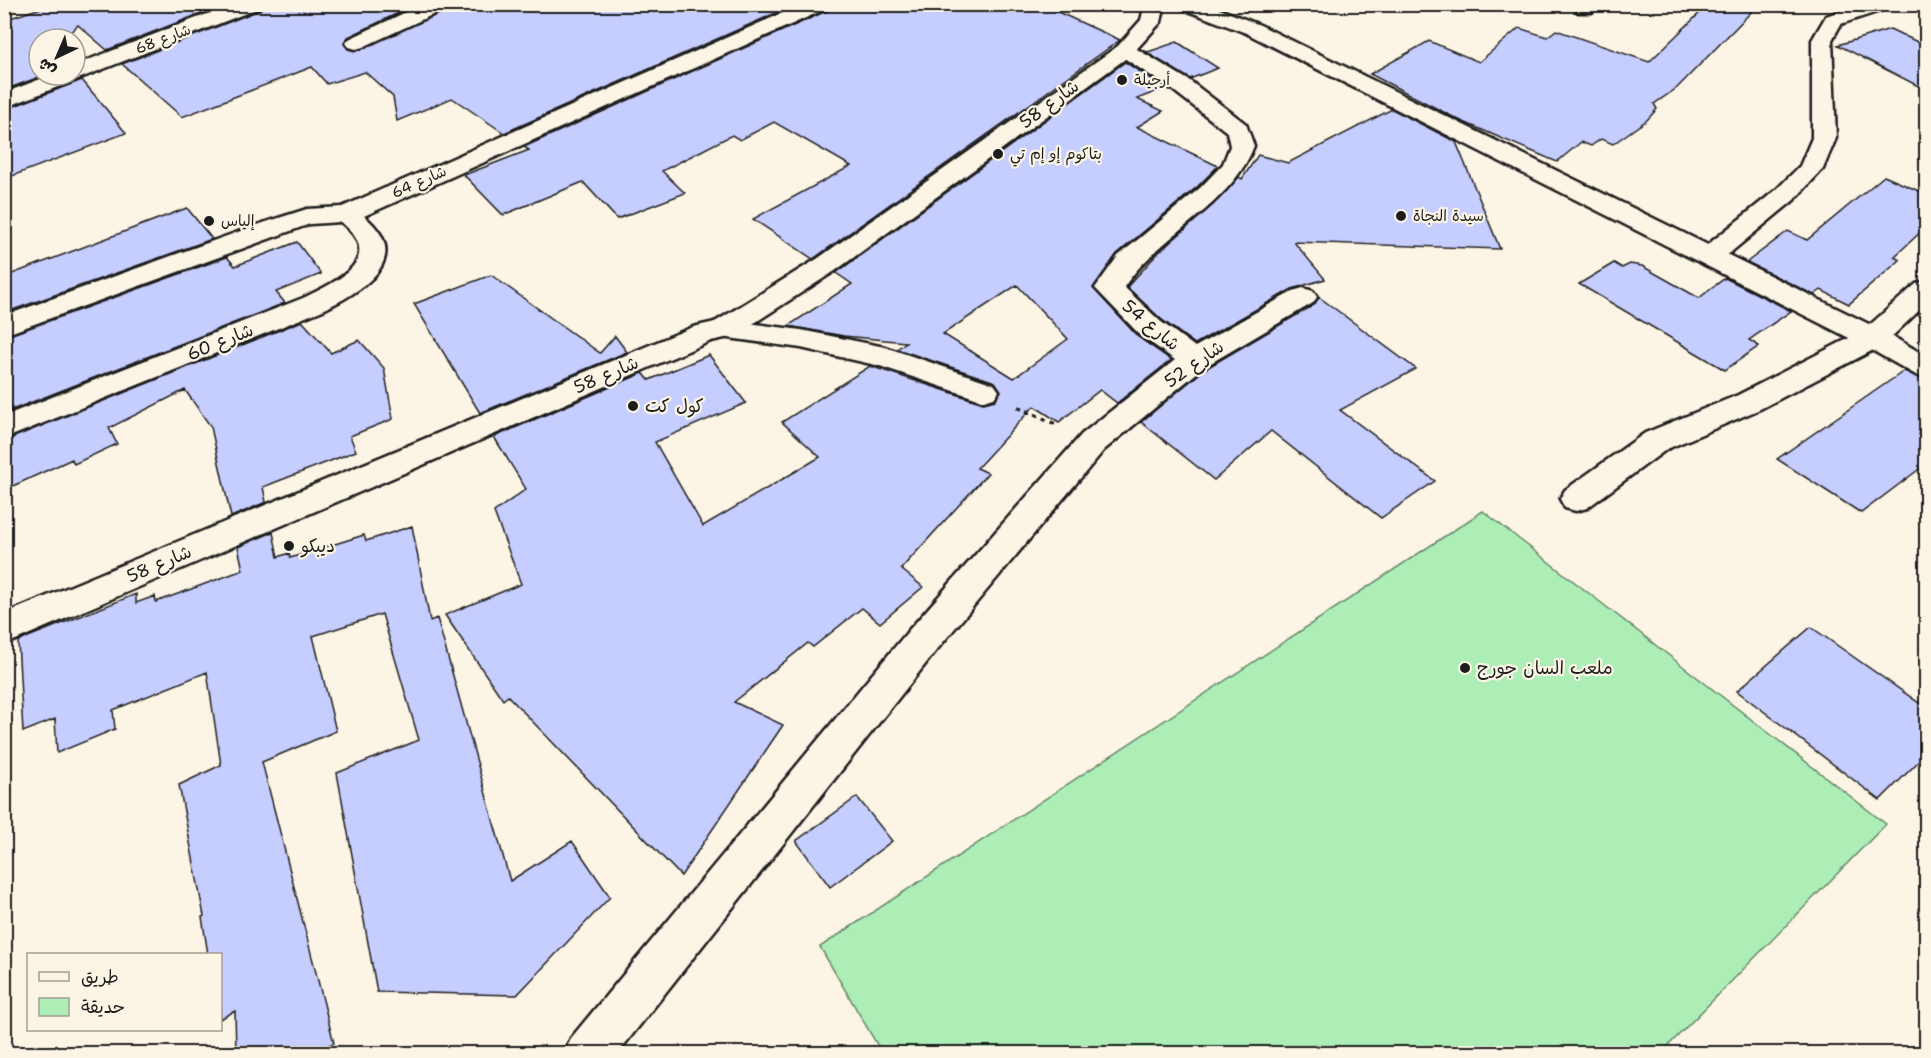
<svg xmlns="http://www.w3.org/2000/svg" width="1931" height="1058" font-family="'Shantell Sans','Playpen Sans Arabic',sans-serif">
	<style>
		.green { fill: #adeeb7; stroke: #64856a; stroke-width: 1.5 }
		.building { fill: #c6cdff; stroke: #1c1c1c; stroke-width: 1.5; fill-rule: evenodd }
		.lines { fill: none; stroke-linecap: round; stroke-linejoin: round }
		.street-casing { stroke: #1c1c1c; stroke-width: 5 }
		.secondary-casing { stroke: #1c1c1c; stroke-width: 5 }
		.path { stroke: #1c1c1c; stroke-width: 4; stroke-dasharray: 4.5 4.5; stroke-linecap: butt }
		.street { fill: #fcf5e5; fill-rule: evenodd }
		.secondary { fill: #fcf5e5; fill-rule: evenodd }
		.poi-dot { fill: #1c1c1c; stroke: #fcf5e5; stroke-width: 2 }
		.labels { text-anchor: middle; stroke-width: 4.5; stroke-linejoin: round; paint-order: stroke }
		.far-street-label { font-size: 15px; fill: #1c1c1c; stroke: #fcf5e5 }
		.far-poi-label { font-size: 15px; fill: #1c1c1c; stroke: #fcf5e5; text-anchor: start }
		.street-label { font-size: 18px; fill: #1c1c1c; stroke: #fcf5e5 }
		.poi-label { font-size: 18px; fill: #1c1c1c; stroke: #fcf5e5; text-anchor: start }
	</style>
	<rect width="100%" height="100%" fill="#fcf5e5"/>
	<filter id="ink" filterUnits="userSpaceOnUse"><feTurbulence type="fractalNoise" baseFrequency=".0167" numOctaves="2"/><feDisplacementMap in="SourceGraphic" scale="12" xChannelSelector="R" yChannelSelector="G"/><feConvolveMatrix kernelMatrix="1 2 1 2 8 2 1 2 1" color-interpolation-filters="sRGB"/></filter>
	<g filter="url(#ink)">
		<path class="green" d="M1483 511 1886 824 1661 1053H882L820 947Z"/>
		<path class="building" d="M53 4H225L107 50 78 25 63 39H39V75H45L4 90V20Z
			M264 4H417L348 37 344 44 348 49 355 51 448 10 452 4H796L504 133 452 98 397 121 393 97 365 72 327 84 312 67 182 117 122 64 260 10Z
			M833 4H1040L1120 40 813 259 753 219 851 166 774 122 740 140 732 135 662 171 685 193 617 219 583 182 503 215 464 175 529 150 524 147 829 10Z
			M1709 4H1759L1677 88 1654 104 1657 109 1647 120 1613 144 1601 139 1591 146 1581 142 1557 162 1459 120 1370 74 1429 41 1479 62 1519 28 1547 37 1556 30 1649 62Z
			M1890 29 1926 46V90L1838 45Z
			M1177 42 1218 68 1190 79 1142 50 1148 52Z
			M1125 62 1165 88 1137 99 1163 111 1137 127 1218 166 1198 186 1117 254 1093 288 1138 337 1171 360 1117 403 1100 390 1059 422 1034 406 977 468 988 473 901 569 923 587 880 623 862 608 813 647 808 643 734 702 783 725 681 876 508 696 503 700 445 615 521 584 494 512 526 489 494 437 643 373 649 380 709 355 746 403 655 442 703 526 820 457 782 422 870 366 983 403 995 400 1001 391 995 382 897 349 906 342 844 336 788 326 852 284 836 273ZM1017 285 1068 339 1014 378 943 334Z
			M82 80 126 133 4 179V110Z
			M1392 109 1456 142 1500 249 1294 242 1325 279 1292 289 1195 344 1161 319 1127 287 1158 253 1213 205 1239 177 1242 179 1258 155 1288 163Z
			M1884 176 1926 194V227L1894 257 1900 260 1849 304 1821 290 1814 295 1747 262 1788 231 1807 240Z
			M187 208 212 239 4 313V277Z
			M297 242 321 274 276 292 285 303 4 413V337L227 257 235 266Z
			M1614 263 1622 268 1630 264 1642 266 1699 298 1725 278 1791 311 1749 340 1759 346 1725 370 1579 284Z
			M491 275 600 353 615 336 627 352 480 413 414 304Z
			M1319 297 1416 369 1340 410 1435 481 1381 518 1271 431 1214 480 1141 422 1205 369 1314 305Z
			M302 321 331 353 359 340 384 368 393 419 350 436 356 451 263 487 266 502 231 517 211 427 185 390 109 428 117 444 74 464 72 459 4 490V441Z
			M1904 371 1926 380V464L1861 513 1777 459Z
			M412 526 430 621 437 618 510 881 572 841 610 897 517 995 377 992 337 773 419 740 382 614 313 636 336 731 262 762 334 1043 307 1053H236L235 1011 220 1019V954H208L202 917 204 916 179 785 221 765 207 672 113 710 115 729 57 753 55 719 23 732 18 641 136 594V603L155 596 156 602 243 570 238 547 273 532 278 557 289 553 290 558 364 535 366 541Z
			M1811 627 1926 708V754L1880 800 1737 691Z
			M857 797 892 841 830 887 796 841Z"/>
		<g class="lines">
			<defs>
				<path id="street" d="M233 4H262L259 8 4 108V93L51 75H75V65Z
					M423 4H450L447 8 363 47 356 49 349 47 346 43 349 39Z
					M1572 4H1593L1595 8 1592 12H1578Z
					M1860 4H1892L1889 8 1841 24 1832 40 1836 138 1823 169 1794 200 1719 262 1710 264 1701 262 1697 256 1701 250 1776 190 1800 166 1812 138V40L1826 16Z
					M1125 44 1132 46 1190 81 1246 124 1254 146C1230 208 1160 233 1124 287L1160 321 1195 347 1293 291 1303 288 1313 291 1317 297 1313 303 1204 367 1104 450 935 652 617 1054H564L571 1038 909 630 1082 434 1175 360 1140 335 1095 288 1118 256 1200 188 1223 164 1230 146 1227 132 1174 91 1118 54 1114 50 1118 46Z
					M1926 281V304L1883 345 1760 409 1667 449 1587 508 1576 511 1565 508 1560 499 1565 490 1645 433 1738 395 1863 331 1916 284Z
					M724 320 801 330 885 347 994 384 999 391 994 398 984 401 880 366 801 348 714 336 710 329 714 322Z"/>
				<path id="secondary" d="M803 4H831L828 8 364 216C416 259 362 291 323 310L4 439V416L303 298C336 282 387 259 341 222L310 224 4 335V316L263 223 307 209 342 207Z
					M1145 4H1165L1161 22 1132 54 835 271 734 336 711 341 4 645V614L693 327 715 322 817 259 1118 46 1141 20Z
					M1177 4H1207L1260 25 1883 331 1926 356V378L1916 375 1863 345 1246 33 1180 8Z"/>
			</defs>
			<use href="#street" class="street-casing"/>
			<use href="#secondary" class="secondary-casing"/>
			<path class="path" d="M1018 407 1057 425"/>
			<use href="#street" class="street"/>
			<use href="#secondary" class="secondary"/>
		</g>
	</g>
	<g class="poi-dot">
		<circle cx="1122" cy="80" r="6"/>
		<circle cx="998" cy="154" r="6"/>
		<circle cx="1401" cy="216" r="6"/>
		<circle cx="209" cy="221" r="6"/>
		<circle cx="633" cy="406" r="6"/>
		<circle cx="289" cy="546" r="6"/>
		<circle cx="1465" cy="668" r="6"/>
	</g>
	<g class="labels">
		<g class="far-street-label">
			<text transform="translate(163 39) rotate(-21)" y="5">شارع 68</text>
			<text transform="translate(419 182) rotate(-24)" y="5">شارع 64</text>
		</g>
		<g class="far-poi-label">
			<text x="1134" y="85">أرجيلة</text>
			<text x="1010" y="159">بتاكوم إو إم تي</text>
			<text x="1413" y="221">سيدة النجاة</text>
			<text x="221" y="226">إلياس</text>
		</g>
		<g class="street-label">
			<text transform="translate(1049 104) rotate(-36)" y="6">شارع 58</text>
			<text transform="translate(1151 325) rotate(40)" y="6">شارع 54</text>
			<text transform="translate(220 342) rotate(-22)" y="6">شارع 60</text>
			<text transform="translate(1194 364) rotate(-35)" y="6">شارع 52</text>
			<text transform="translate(606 375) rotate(-23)" y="6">شارع 58</text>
			<text transform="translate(159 564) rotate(-23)" y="6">شارع 58</text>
		</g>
		<g class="poi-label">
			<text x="645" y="412">كول كت</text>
			<text x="301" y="552">ديبكو</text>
			<text x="1477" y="674">ملعب السان جورج</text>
		</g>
	</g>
	<rect width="1931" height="1058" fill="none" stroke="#fcf5e5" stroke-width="24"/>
	<rect x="12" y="12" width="1907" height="1034" fill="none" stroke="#1c1c1c" stroke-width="2" filter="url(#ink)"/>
	<rect x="27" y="953" width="195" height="78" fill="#fcf5e5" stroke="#a29e95" stroke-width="1.5"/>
	<rect x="39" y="972" width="30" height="9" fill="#fcf5e5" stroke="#a29e95" stroke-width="1.5"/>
	<text x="81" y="983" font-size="18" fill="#1c1c1c">طريق</text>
	<rect x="39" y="998" width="30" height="18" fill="#adeeb7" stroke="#a29e95" stroke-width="1.5"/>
	<text x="81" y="1013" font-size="18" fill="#1c1c1c">حديقة</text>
	<g transform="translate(57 57) rotate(224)"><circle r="28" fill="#fcf5e5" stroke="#a29e95" stroke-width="1.5"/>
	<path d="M0-4.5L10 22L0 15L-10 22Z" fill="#1c1c1c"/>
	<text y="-9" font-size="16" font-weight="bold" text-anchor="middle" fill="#1c1c1c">ش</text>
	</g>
</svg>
